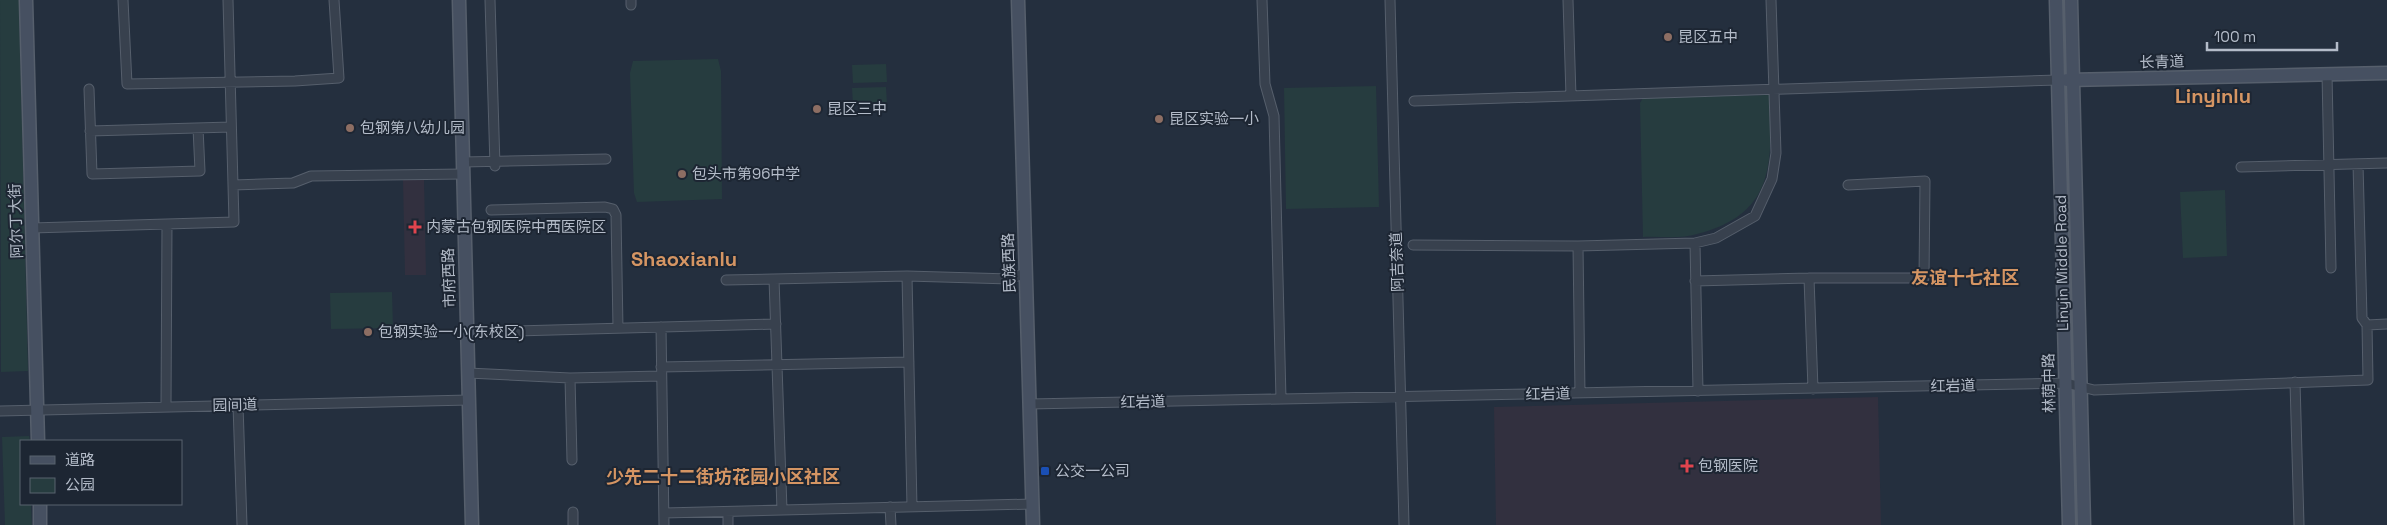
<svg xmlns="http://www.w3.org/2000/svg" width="2387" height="525" font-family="'Space Grotesk','Noto Sans SC',sans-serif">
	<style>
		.medical { fill: #32303f }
		.green { fill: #263c3f }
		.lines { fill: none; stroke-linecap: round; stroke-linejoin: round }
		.street-casing { stroke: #565f6c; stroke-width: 11 }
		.secondary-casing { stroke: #565f6c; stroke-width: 15 }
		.street { stroke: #38414e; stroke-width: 9 }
		.secondary { stroke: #465061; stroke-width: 12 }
		.education-dot { fill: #8d6e63; stroke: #1d2633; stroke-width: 2 }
		.health-dot { fill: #e0444e; stroke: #1d2633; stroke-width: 2 }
		.transit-dot { fill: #1a4fb4; stroke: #1d2633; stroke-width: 2 }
		.labels { text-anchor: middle; stroke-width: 4; stroke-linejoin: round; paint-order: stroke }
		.poi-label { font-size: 15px; fill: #b4bcc9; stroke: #1d2633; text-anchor: start }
		.street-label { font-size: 15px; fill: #b4bcc9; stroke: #1d2633 }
		.quarter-label { font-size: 18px; font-weight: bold; fill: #d59563; stroke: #1d2633 }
		.district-label { font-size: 20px; font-weight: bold; fill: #d59563; stroke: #1d2633 }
	</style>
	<rect width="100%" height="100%" fill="#242f3e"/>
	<path class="medical" d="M424 179 426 275H405L403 180Z
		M1878 397 1881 525H1496L1494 407Z"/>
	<path class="green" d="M0 0H19L28 371 1 372Z
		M718 59 721 71 722 199 637 202 634 193 630 73 633 61Z
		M886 64 887 82 853 83 852 65Z
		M1376 86 1379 207 1286 209 1284 88Z
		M886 87 887 104 853 105 852 88Z
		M1769 95C1773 166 1774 216 1693 235 1678 239 1659 236 1643 237L1640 103 1643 98Z
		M2225 190 2227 256 2183 258 2180 192Z
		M392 292 393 328 331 329 330 293Z
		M29 436 30 441H21V504H31L32 525H5L2 437Z"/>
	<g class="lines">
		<defs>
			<path id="street" d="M123 0 127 84 295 81 339 78 334 0
				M490 0 495 166
				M631 0V5
				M1262 0 1265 84 1274 116 1281 399
				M1390 0 1404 525
				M1568 0 1571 96
				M2327 74 2331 268
				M89 89 92 174 200 171 198 128
				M1414 101 2058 80
				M90 131 231 127
				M463 162 606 159
				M2241 167 2387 163
				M233 185 293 183 311 176 463 174
				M491 210 605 207 613 209 616 215 618 328
				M32 228 234 222 228 0
				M1695 243 1698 391
				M1413 245 1578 246 1695 243 1716 238 1755 216 1772 179 1776 153 1771 0
				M1578 246 1580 393
				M907 276 912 507
				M1809 278 1813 389
				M774 279 782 510
				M726 280 907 276 1010 279 1025 273
				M1695 281 1809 278H1924L1925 181 1848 185
				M2367 325 2387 324
				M661 327 664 525
				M516 331 776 324
				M661 367 909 362
				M468 373 570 378 661 376
				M570 378 572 460
				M2295 382 2299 525
				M1030 404 2066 383 2094 390 2368 380 2367 325 2362 318 2358 164
				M238 405 242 525
				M166 407 167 224
				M0 411 469 400
				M890 507 891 525
				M573 512V525
				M728 512V525
				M664 513 1032 504"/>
			<path id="secondary" d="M26 0 38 441
				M459 0 472 525
				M1018 0 1033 525
				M2056 0 2069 525
				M2071 0 2084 525
				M2067 80 2387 73
				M40 504V525"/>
		</defs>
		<use href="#street" class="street-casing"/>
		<use href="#secondary" class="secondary-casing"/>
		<use href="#street" class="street"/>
		<use href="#secondary" class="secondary"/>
	</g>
	<g class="education-dot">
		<circle cx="1668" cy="37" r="5"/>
		<circle cx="817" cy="109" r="5"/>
		<circle cx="1159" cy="119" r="5"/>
		<circle cx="350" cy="128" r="5"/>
		<circle cx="682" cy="174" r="5"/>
		<circle cx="368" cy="332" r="5"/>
	</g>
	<g class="health-dot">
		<path d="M412.5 219.5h5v5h5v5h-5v5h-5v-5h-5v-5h5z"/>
		<path d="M1684.5 458.5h5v5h5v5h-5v5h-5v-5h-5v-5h5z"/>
	</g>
	<rect class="transit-dot" x="1040" y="466" width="10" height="10" rx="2.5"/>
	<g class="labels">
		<g class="poi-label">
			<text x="1678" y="42">昆区五中</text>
			<text x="827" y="114">昆区三中</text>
			<text x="1169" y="124">昆区实验一小</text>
			<text x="360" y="133">包钢第八幼儿园</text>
			<text x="692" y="179">包头市第96中学</text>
			<text x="426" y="232">内蒙古包钢医院中西医院区</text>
			<text x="378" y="337">包钢实验一小(东校区)</text>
			<text x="1698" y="471">包钢医院</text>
			<text x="1055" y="476">公交一公司</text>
		</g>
		<g class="street-label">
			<text transform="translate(2162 62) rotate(-1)" y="5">长青道</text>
			<text transform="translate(16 221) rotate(-92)" y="5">阿尔丁大街</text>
			<text transform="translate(1397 262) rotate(-92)" y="5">阿吉奈道</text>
			<text transform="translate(1009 263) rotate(-92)" y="5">民族西路</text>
			<text transform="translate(2062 263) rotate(-91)" y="5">Linyin Middle Road</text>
			<text transform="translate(449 278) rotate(-92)" y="5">市府西路</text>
			<text transform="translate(2049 383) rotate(-91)" y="5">林荫中路</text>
			<text transform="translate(1953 386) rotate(-1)" y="5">红岩道</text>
			<text transform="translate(1548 394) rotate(-1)" y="5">红岩道</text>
			<text transform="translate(1143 402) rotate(-1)" y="5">红岩道</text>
			<text transform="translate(235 405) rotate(-1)" y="5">园间道</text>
		</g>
		<g class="quarter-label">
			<text x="1965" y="284">友谊十七社区</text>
			<text x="723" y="483">少先二十二街坊花园小区社区</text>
		</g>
		<g class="district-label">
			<text x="2213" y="103">Linyinlu</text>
			<text x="684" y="266">Shaoxianlu</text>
		</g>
	</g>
	<rect x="20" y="440" width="162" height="65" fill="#1d2633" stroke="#59626f"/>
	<rect x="30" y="456" width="25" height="8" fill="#465061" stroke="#59626f"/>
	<text x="65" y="465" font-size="15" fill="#b4bcc9">道路</text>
	<rect x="30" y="478" width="25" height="15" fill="#263c3f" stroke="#59626f"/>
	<text x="65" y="490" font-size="15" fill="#b4bcc9">公园</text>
	<path d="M2207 42v8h130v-8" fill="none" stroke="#b4bcc9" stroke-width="2.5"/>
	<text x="2214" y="42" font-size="15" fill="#b4bcc9" stroke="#1d2633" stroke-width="4" paint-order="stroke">100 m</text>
</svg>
